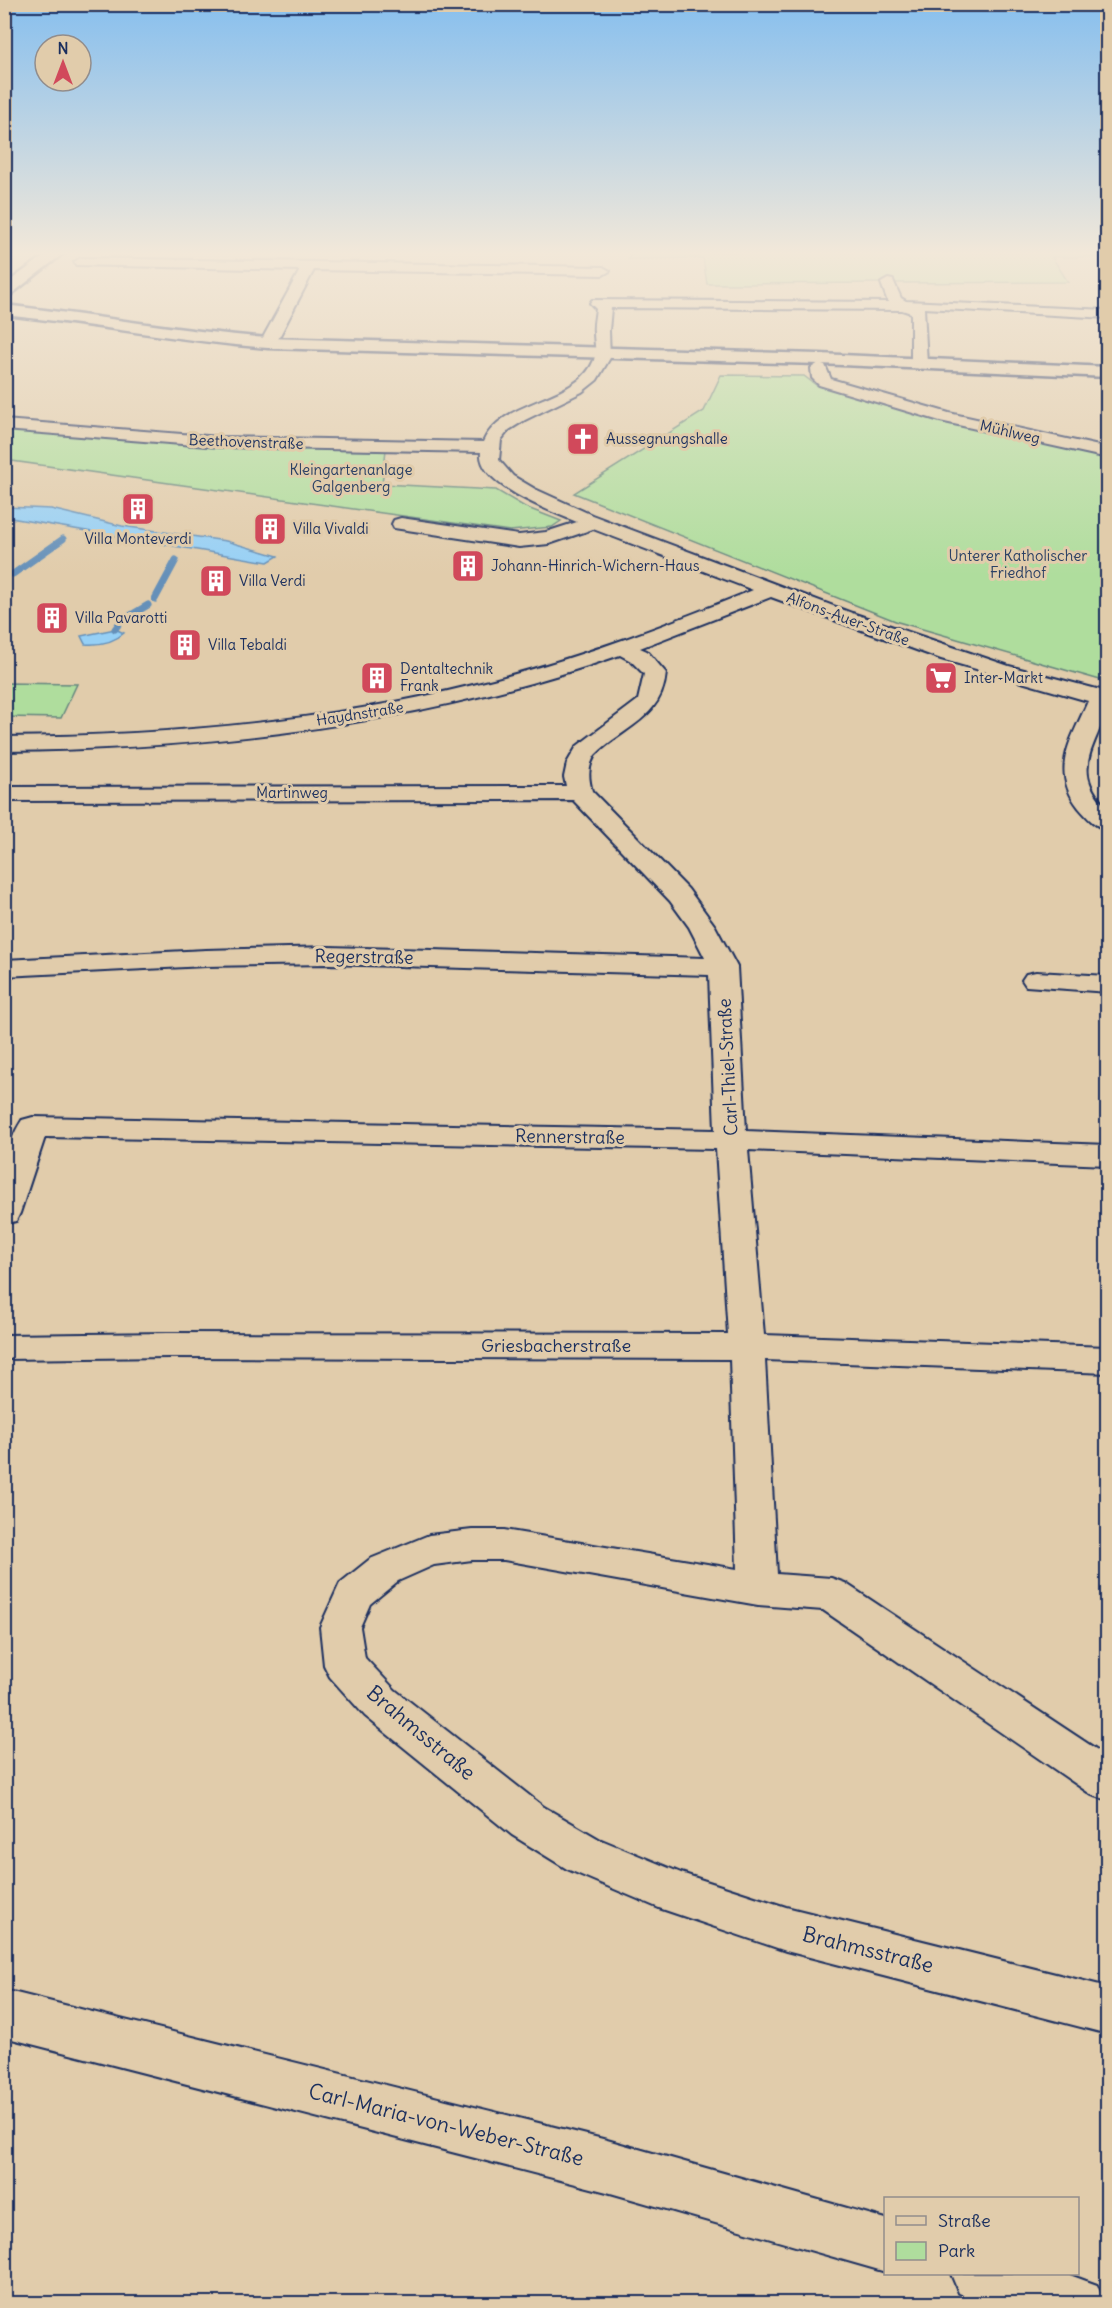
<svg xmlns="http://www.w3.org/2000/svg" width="1112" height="2308" font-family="Delius,sans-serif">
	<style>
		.green { fill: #afdd9d; stroke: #65867e; stroke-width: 1.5 }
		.water { fill: #96d0f6; stroke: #6590b9; stroke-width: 1.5 }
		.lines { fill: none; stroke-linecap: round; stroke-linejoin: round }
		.stream { stroke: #6590b9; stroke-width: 7 }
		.street-casing { stroke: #1b2f5e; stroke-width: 4 }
		.secondary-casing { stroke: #1b2f5e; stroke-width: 5 }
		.street { fill: #e1ccab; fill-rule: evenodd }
		.secondary { fill: #e1ccab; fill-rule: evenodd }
		.labels { text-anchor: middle; stroke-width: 6; stroke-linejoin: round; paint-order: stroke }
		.far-street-label { font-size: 15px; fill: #1b2f5e; stroke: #e1ccab }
		.far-poi-label { font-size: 15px; fill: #1b2f5e; stroke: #e1ccab; text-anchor: start }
		.far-park-label { font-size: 15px; fill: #2a4064; stroke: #e1ccab }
		.street-label { font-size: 18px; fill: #1b2f5e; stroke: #e1ccab }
		.near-street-label { font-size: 21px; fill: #1b2f5e; stroke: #e1ccab }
	</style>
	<rect width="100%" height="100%" fill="#e1ccab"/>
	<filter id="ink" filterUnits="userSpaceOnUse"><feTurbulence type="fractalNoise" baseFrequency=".0167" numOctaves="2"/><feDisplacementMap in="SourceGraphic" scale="12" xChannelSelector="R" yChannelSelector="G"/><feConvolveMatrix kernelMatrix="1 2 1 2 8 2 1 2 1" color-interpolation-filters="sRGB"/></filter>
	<g filter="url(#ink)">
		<path class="green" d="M633 252H1101L1106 257H1052L1068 282 707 284 703 258 628 259Z
			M721 375 804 376 816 385 909 411 1107 457V682L898 622 574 493 704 411Z
			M5 429 173 443 386 450 382 484 496 490 525 507 561 521 552 527 510 531 5 460Z
			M5 683 77 684 61 718 5 717Z"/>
		<path class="water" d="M5 507 51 509 122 526 226 541 278 556 268 562 5 517Z
			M115 629 124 633C113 643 99 645 85 644L81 636Z"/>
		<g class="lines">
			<path class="stream" d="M13 574 63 539
				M155 599 176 560
				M115 629 121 621 148 605"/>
			<defs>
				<path id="street" d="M81 258 603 267 610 271 603 275 314 270 276 343 268 348 260 343 300 270 76 265 74 262Z
					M888 279 893 280 901 298 906 301 1108 310V318L924 308 927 364 919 369 911 364V313L902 310 611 308 609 331 610 358 597 380 582 392 525 420 509 430 501 440 499 460 513 476 535 489 592 515 852 613 1009 666 1108 692C1108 740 1062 764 1108 809V830C1095 827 1087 817 1079 808 1049 770 1072 739 1088 701L941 659 771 597 640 648 647 651 666 673C662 719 624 726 595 755 588 767 588 777 592 791L688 889 715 926 737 967 746 1131 1108 1145V1165L748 1150 764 1335 1108 1347V1373L765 1360 777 1574 831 1578 845 1583 1108 1757V1800L1092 1795 823 1610 758 1605 504 1560H472L434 1565 398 1581 370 1604 360 1627 365 1658 395 1690 544 1807 599 1839 681 1873 786 1907 1108 1987V2034L786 1951 659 1908 567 1869 512 1835 365 1716 330 1677 324 1665 320 1627 340 1583 370 1559 429 1535 472 1530H504L737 1569 730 1359 169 1357 4 1359V1335L169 1333 728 1334 716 1149 45 1137 20 1213 16 1221 4 1224C4 1188 1 1151 22 1120L33 1117 715 1130 709 975 329 964 206 966 4 976V960L206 950 329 947 705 958 689 927 670 901 573 800 4 801V787L566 786 564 777 567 763 577 746 638 700 644 674 631 661 620 655C423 724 213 749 4 751V737C157 736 325 722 473 685 569 662 661 627 753 590L593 529 549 544 519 547 394 528 392 524 394 520 401 518 519 535 546 532 577 522C553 512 477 485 481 452L220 447 4 430V420L220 437 483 442C502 398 577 403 594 360 597 351 594 342 594 333 593 325 595 317 596 309L590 303 592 300 888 302 881 283Z
					M819 363 825 365 831 379 949 413 1108 448V458L940 421 819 385 812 378 811 368Z
					M1036 972 1108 976V992L1026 986 1022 980 1026 974Z
					M4 1990 607 2140 886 2219V2272L607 2192 4 2037Z
					M951 2274H1067L1097 2285 1105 2304H987L959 2293Z"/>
				<path id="secondary" d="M50 252H65L9 296 4 297V285Z
					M4 305C93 315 180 331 268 338L819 354 1108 367V377L819 364 268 348C180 341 93 324 4 315Z"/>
			</defs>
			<use href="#street" class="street-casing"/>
			<use href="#secondary" class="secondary-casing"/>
			<use href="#street" class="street"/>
			<use href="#secondary" class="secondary"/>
		</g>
	</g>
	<linearGradient id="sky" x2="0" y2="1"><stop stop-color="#87bfee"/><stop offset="0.44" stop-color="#f2e8d9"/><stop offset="1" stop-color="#f2e8d9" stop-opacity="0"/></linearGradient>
	<rect width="1112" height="575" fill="url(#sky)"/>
	<defs>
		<symbol id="church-square" viewBox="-11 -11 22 22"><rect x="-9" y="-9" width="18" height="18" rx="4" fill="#d1495b" stroke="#e1ccab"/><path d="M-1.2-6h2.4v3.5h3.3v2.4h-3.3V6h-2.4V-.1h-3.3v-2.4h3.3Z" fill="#fff"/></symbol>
		<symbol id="building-square" viewBox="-11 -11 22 22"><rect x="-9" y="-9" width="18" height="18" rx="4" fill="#d1495b" stroke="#e1ccab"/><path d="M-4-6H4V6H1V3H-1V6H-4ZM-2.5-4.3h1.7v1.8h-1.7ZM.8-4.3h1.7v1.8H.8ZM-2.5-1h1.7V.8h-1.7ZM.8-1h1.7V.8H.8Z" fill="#fff"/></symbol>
		<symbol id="supermarket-square" viewBox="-11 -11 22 22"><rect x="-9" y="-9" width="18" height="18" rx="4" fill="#d1495b" stroke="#e1ccab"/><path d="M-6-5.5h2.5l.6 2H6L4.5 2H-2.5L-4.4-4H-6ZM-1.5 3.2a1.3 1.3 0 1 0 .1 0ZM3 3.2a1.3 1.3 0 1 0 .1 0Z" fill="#fff"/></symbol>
	</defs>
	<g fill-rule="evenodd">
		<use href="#church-square" x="564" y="420" width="38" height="38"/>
		<use href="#building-square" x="119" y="490" width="38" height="38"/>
		<use href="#building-square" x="251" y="510" width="38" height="38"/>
		<use href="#building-square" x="449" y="547" width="38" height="38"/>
		<use href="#building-square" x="197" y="562" width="38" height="38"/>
		<use href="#building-square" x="33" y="599" width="38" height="38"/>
		<use href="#building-square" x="166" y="626" width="38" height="38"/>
		<use href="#building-square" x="358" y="659" width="38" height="38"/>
		<use href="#supermarket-square" x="922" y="659" width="38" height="38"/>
	</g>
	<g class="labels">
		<g class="far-street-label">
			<text transform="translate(1010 432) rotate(13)" y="5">Mühlweg</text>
			<text transform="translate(246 442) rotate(2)" y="5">Beethovenstraße</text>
			<text transform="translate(848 619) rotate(20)" y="5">Alfons-Auer-Straße</text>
			<text transform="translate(360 714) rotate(-9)" y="5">Haydnstraße</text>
			<text x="292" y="798">Martinweg</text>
		</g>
		<g class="far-poi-label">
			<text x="606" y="444">Aussegnungshalle</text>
			<text x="293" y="534">Villa Vivaldi</text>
			<text x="138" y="544" text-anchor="middle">Villa Monteverdi</text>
			<text x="491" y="571">Johann-Hinrich-Wichern-Haus</text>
			<text x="239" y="586">Villa Verdi</text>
			<text x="75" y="623">Villa Pavarotti</text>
			<text x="208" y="650">Villa Tebaldi</text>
			<text x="400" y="674">Dentaltechnik<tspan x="400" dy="17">Frank</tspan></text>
			<text x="964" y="683">Inter-Markt</text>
		</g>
		<g class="far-park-label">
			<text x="351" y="475">Kleingartenanlage<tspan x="351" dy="17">Galgenberg</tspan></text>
			<text x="1018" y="561">Unterer Katholischer<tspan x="1018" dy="17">Friedhof</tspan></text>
		</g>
		<g class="street-label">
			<text transform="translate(364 957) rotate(1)" y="6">Regerstraße</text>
			<text transform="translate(728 1067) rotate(-93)" y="6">Carl-Thiel-Straße</text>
			<text transform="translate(570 1137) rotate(1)" y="6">Rennerstraße</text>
			<text x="556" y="1352">Griesbacherstraße</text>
		</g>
		<g class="near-street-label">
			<text transform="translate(421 1733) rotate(40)" y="7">Brahmsstraße</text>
			<text transform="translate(868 1950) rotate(14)" y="7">Brahmsstraße</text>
			<text transform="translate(446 2125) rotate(14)" y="7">Carl-Maria-von-Weber-Straße</text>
		</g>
	</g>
	<rect width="1112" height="2308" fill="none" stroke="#e1ccab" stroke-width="24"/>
	<rect x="12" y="12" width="1088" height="2284" fill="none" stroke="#1b2f5e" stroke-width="2" filter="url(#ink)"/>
	<rect x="884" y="2197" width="195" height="78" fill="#e1ccab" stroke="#928d8c" stroke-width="1.5"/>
	<rect x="896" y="2216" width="30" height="9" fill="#e1ccab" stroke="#928d8c" stroke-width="1.5"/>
	<text x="938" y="2227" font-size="18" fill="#1b2f5e">Straße</text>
	<rect x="896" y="2242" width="30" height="18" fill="#afdd9d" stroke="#928d8c" stroke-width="1.5"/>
	<text x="938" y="2257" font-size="18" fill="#1b2f5e">Park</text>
	<g transform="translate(63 63)"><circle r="28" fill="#e1ccab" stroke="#928d8c" stroke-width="1.5"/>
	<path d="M0-4.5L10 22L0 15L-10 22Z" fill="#d1495b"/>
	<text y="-9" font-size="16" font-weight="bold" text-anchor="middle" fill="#1b2f5e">N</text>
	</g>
</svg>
